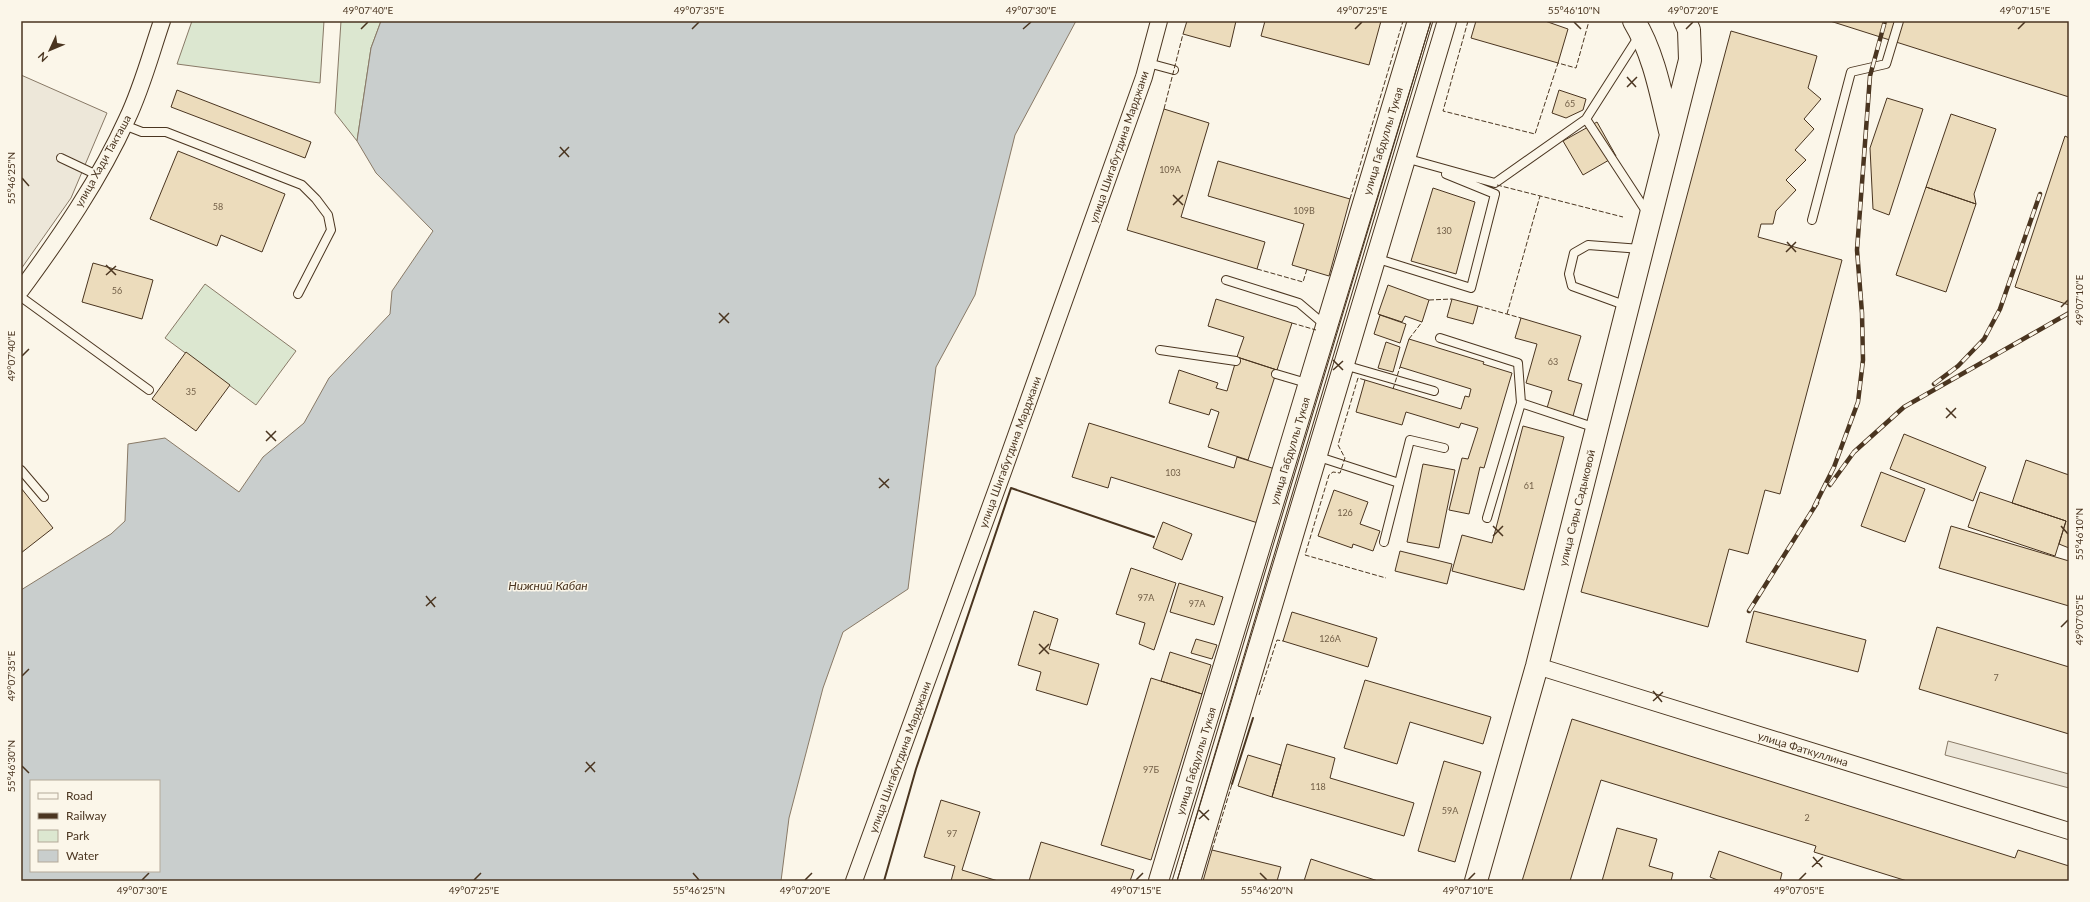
<svg xmlns="http://www.w3.org/2000/svg" width="2090" height="902" font-family="Lato,sans-serif">
	<style>
		.green { fill: #dce7d0; stroke: #887966 }
		.parking { fill: #ede7d9; stroke: #887966 }
		.water { fill: #c9cecd; stroke: #887966; fill-rule: evenodd }
		.building { fill: #ecdcbc; stroke: #4a3520 }
		.lines { fill: none; stroke-linecap: round; stroke-linejoin: round }
		.lane-casing { stroke: #4a3520; stroke-width: 10 }
		.street-casing { stroke: #4a3520; stroke-width: 18 }
		.secondary-casing { stroke: #4a3520; stroke-width: 24 }
		.lane { stroke: #fbf6e9; stroke-width: 8 }
		.street { stroke: #fbf6e9; stroke-width: 16 }
		.secondary { stroke: #fbf6e9; stroke-width: 22 }
		.tram { stroke: #4a3520; stroke-width: 1 }
		.rail-casing { stroke: #4a3520; stroke-width: 4.5 }
		.rail { stroke: #fbf6e9; stroke-width: 3; stroke-dasharray: 9; stroke-linecap: butt }
		.fence { stroke: #4a3520; stroke-width: 1; stroke-dasharray: 5 2; stroke-linecap: butt }
		.wall { stroke: #4a3520; stroke-width: 2 }
		.ticks { fill: none; stroke: #4a3520; stroke-width: 1.5 }
		.labels { text-anchor: middle; stroke-width: 3; stroke-linejoin: round; paint-order: stroke }
		.number-label { font-size: 9px; fill: #725f47 }
		.street-label { font-size: 11px; fill: #4a3520; stroke: #fbf6e9 }
		.water-label { font-size: 12px; font-style: italic; fill: #4a3520; stroke: #fbf6e9 }
		.neatline { fill: none; stroke: #4a3520; stroke-width: 1.5 }
		.ticks-label { font-size: 10px; text-anchor: middle; fill: #4a3520 }
	</style>
	<rect width="100%" height="100%" fill="#fbf6e9"/>
	<path class="green" d="M192 21H324L320 83 177 64Z
		M341 21H381L371 48 357 141 335 113Z
		M205 284 296 351 256 405 165 338Z"/>
	<path class="parking" d="M21 75 107 113 71 198 21 269Z
		M1948 741 2069 774V788L1945 755Z"/>
	<path class="water" d="M381 21H1076L1015 135 975 295 936 367 908 589 843 632 823 688 789 818 781 881H21V590L111 534 125 521 128 444 165 438 239 492 263 457 304 423 329 378 390 314 392 291 433 231 376 173 357 141 371 48ZM31 781H159V871H31Z"/>
	<path class="building" d="M1187 21H1236L1230 47 1183 34Z
		M1265 21H1381L1369 65 1261 36Z
		M1476 21H1545L1568 29 1558 63 1471 38Z
		M1830 21H2069V97Z
		M1731 31 1817 56 1808 88 1821 99 1804 119 1814 129 1795 150 1806 160 1786 180 1796 190 1776 211 1773 224H1761L1758 237 1842 260 1780 494 1765 490 1748 554 1729 549 1708 627 1581 592Z
		M177 90 311 142 305 158 171 107Z
		M1559 90 1586 99 1583 110 1566 118 1552 113Z
		M1887 98 1923 109 1889 215 1873 209 1870 148Z
		M1164 109 1209 123 1181 217 1265 242 1257 269 1127 230Z
		M1951 114 1996 129 1974 194 1976 204 1926 187Z
		M1597 122 1616 156 1583 175 1563 141Z
		M2065 136 2069 138V305L2015 287Z
		M178 151 285 194 262 252 221 235 217 246 150 219Z
		M1218 161 1350 199 1329 276 1292 265 1304 224 1208 196Z
		M1926 187 1976 204 1946 292 1896 275Z
		M1433 188 1475 202 1456 274 1411 261Z
		M93 263 153 280 142 319 82 302Z
		M1388 285 1429 300 1422 322 1405 316 1402 322 1378 314Z
		M1216 299 1292 323 1277 370 1237 357 1244 337 1208 326Z
		M1452 299 1478 306 1473 324 1447 317Z
		M1380 315 1406 324 1400 343 1374 334Z
		M1521 318 1581 336 1568 380 1582 384 1573 416 1547 408 1552 391 1526 383 1537 344 1515 338Z
		M1409 339 1484 362 1483 364 1512 373 1484 468 1480 467 1469 514 1449 510 1462 458 1468 459 1478 428 1461 423 1459 428 1406 412 1402 425 1356 412 1365 380 1461 409 1465 396 1469 397 1471 389 1400 367Z
		M1386 342 1400 347 1393 372 1378 368Z
		M186 352 230 385 196 431 152 399Z
		M1237 357 1277 370 1248 460 1208 447 1219 412 1211 409 1209 415 1169 403 1179 370 1218 383 1216 388 1227 391Z
		M1089 423 1234 468 1237 457 1275 469 1258 523 1111 477 1108 488 1072 477Z
		M1523 426 1564 437 1524 590 1452 571 1462 535 1492 543Z
		M1904 434 1986 467 1973 501 1890 469Z
		M2026 460 2069 475V548L2059 544 2066 521 2012 503Z
		M1423 464 1455 470 1439 548 1407 542Z
		M1881 472 1925 489 1905 542 1861 526Z
		M21 488 53 528 21 553Z
		M1334 490 1368 502 1360 524 1380 531 1373 551 1353 544 1352 548 1318 536Z
		M1980 492 2066 521 2055 556 1968 527Z
		M1163 522 1192 534 1182 560 1153 548Z
		M1951 526 2069 561V606L1939 568Z
		M1400 551 1452 564 1447 584 1395 571Z
		M1131 568 1176 583 1154 650 1139 644 1145 623 1116 614Z
		M1179 583 1223 597 1214 625 1170 612Z
		M1034 611 1058 619 1049 649 1099 664 1087 705 1036 690 1041 672 1018 665Z
		M1754 611 1866 640 1858 672 1746 642Z
		M1292 612 1377 638 1368 667 1283 641Z
		M1937 627 2069 667V734L1919 689Z
		M1196 639 1217 645 1212 659 1191 653Z
		M1170 652 1211 665 1202 694 1161 681Z
		M1151 678 1202 694 1151 860 1101 845Z
		M1365 680 1491 717 1483 744 1410 722 1397 764 1344 748Z
		M1572 719 2015 858 2018 850 2069 866V881H1907L1814 852 1816 846 1601 780 1570 881H1522Z
		M1287 744 1335 758 1330 778 1414 803 1404 836 1272 797Z
		M1248 755 1281 765 1272 797 1238 786Z
		M1444 761 1481 772 1455 862 1418 851Z
		M941 800 980 812 962 870 998 881H951L955 866 924 857Z
		M1617 828 1657 839 1649 866 1673 873 1671 881H1602Z
		M1041 842 1134 870 1130 881H1029Z
		M1212 850 1281 867 1277 881H1203Z
		M1719 851 1782 873 1780 881H1720L1710 877Z
		M1311 859 1378 881H1304Z"/>
	<g class="lines">
		<defs>
			<path id="lane" d="M1148 63 1174 70
				M1586 119 1648 214
				M124 125 142 132H166L302 185 316 199 328 215 331 230 298 294
				M61 158 97 175
				M1405 158 1495 183 1586 119 1639 36
				M1812 220 1851 72 1886 64 1899 21
				M1375 258 1471 288 1495 194 1446 174
				M1226 280 1299 303 1319 320 1327 323
				M21 297 149 390
				M1627 306 1572 286 1569 274 1574 253 1588 245 1641 249
				M1440 338 1518 363 1521 403 1596 428
				M1160 350 1236 361
				M1344 365 1434 391
				M1276 374 1310 384
				M1316 456 1399 483
				M21 470 44 497
				M1487 518 1521 403
				M1384 542 1410 440 1444 448"/>
			<path id="street" d="M21 290C60 237 100 179 127 119 142 88 151 53 162 21
				M1537 666 2069 831
				M854 881 1003 472 1144 77 1159 21"/>
			<path id="secondary" d="M1634 21C1654 54 1661 94 1670 131
				M1160 881 1419 21
				M1189 881 1445 21
				M1476 881 1537 666 1690 60 1689 30 1685 21"/>
		</defs>
		<use href="#lane" class="lane-casing"/>
		<use href="#street" class="street-casing"/>
		<use href="#secondary" class="secondary-casing"/>
		<use href="#lane" class="lane"/>
		<use href="#street" class="street"/>
		<use href="#secondary" class="secondary"/>
		<path class="tram" d="M1169 881 1431 21
			M1177 881 1437 21"/>
		<defs>
			<path id="rail" d="M1934 384 1958 366 1984 339 2000 309 2040 194
				M1830 485 1854 452 1904 407 2069 313
				M1814 507 1834 467 1858 402 1863 360 1862 313 1857 250 1870 76 1885 21
				M1749 611 1817 503"/>
		</defs>
		<use href="#rail" class="rail-casing"/>
		<use href="#rail" class="rail"/>
		<path class="fence" d="M1468 21 1443 111 1535 134 1558 63 1576 68 1589 21
			M1164 109 1183 34
			M1497 185 1623 217
			M1350 199 1403 21
			M1257 269 1303 282 1307 269
			M1429 300 1452 299
			M1478 306 1521 318
			M1507 314 1540 196
			M1292 323 1316 330
			M1409 339 1422 322
			M1365 380 1358 378 1338 445 1345 458 1340 473 1333 472 1329 475 1305 555 1386 578
			M1393 389 1400 367
			M1259 695 1277 640 1283 641
			M1212 850 1232 784"/>
		<path class="wall" d="M1232 784 1253 718
			M884 881 916 769 1011 488 1154 537"/>
	</g>
	<path class="ticks" d="M1574 22 1581 29M361 29 368 22M692 29 699 22M1023 29 1031 22M1355 29 1362 22M1686 29 1693 22M2018 29 2025 22M1627 77 1636 87M1627 87 1637 77M560 147 569 157M559 157 569 147M22 178 29 186M1173 195 1183 205M1173 205 1183 195M1787 242 1796 252M1786 252 1796 242M106 265 116 275M106 275 116 266M2061 307 2068 300M719 313 729 323M719 323 729 313M22 356 29 349M1333 360 1343 370M1333 370 1343 361M1946 408 1956 418M1946 418 1956 408M266 431 276 441M266 441 276 431M879 478 889 488M879 488 889 479M1493 526 1503 536M2061 526 2068 534M1493 536 1503 526M426 596 435 607M426 606 436 597M2061 627 2068 620M1039 644 1049 654M1039 654 1049 644M22 676 29 669M1653 691 1662 702M1653 701 1663 692M586 762 595 772M22 766 29 773M585 772 595 762M1199 810 1209 820M1199 819 1209 810M1813 857 1822 867M1812 867 1823 857M693 873 699 880M1260 873 1267 880M142 880 149 873M474 880 481 873M805 880 812 873M1136 880 1143 873M1468 880 1475 873M1799 880 1806 873"/>
	<g class="labels">
		<g class="number-label">
			<text x="1570" y="107">65</text>
			<text x="1170" y="173">109А</text>
			<text x="218" y="210">58</text>
			<text x="1304" y="214">109В</text>
			<text x="1444" y="234">130</text>
			<text x="117" y="294">56</text>
			<text x="1553" y="365">63</text>
			<text x="191" y="395">35</text>
			<text x="1173" y="476">103</text>
			<text x="1529" y="489">61</text>
			<text x="1345" y="516">126</text>
			<text x="1146" y="601">97А</text>
			<text x="1197" y="607">97А</text>
			<text x="1330" y="642">126А</text>
			<text x="1996" y="681">7</text>
			<text x="1151" y="773">97Б</text>
			<text x="1318" y="790">118</text>
			<text x="1450" y="814">59А</text>
			<text x="1807" y="821">2</text>
			<text x="952" y="837">97</text>
		</g>
		<g class="street-label">
			<text transform="translate(1383 141) rotate(-73)" y="4">улица Габдуллы Тукая</text>
			<text transform="translate(1119 147) rotate(-71)" y="4">улица Шигабутдина Марджани</text>
			<text transform="translate(103 161) rotate(-61)" y="4">улица Хади Такташа</text>
			<text transform="translate(1290 451) rotate(-73)" y="4">улица Габдуллы Тукая</text>
			<text transform="translate(1010 452) rotate(-70)" y="4">улица Шигабутдина Марджани</text>
			<text transform="translate(1577 508) rotate(-76)" y="4">улица Сары Садыковой</text>
			<text transform="translate(1803 749) rotate(17)" y="4">улица Фаткуллина</text>
			<text transform="translate(900 757) rotate(-70)" y="4">улица Шигабутдина Марджани</text>
			<text transform="translate(1196 761) rotate(-73)" y="4">улица Габдуллы Тукая</text>
		</g>
		<g class="water-label">
			<text x="548" y="590">Нижний Кабан</text>
		</g>
	</g>
	<rect width="2090" height="902" fill="none" stroke="#fbf6e9" stroke-width="44"/>
	<rect x="30" y="780" width="130" height="92" fill="#fbf6e9" stroke="#b4a999"/>
	<rect x="38" y="793" width="20" height="6" fill="#fbf6e9" stroke="#b4a999"/>
	<text x="66" y="800" font-size="12" fill="#4a3520">Road</text>
	<rect x="38" y="813" width="20" height="6" fill="#4a3520" stroke="#b4a999"/>
	<text x="66" y="820" font-size="12" fill="#4a3520">Railway</text>
	<rect x="38" y="830" width="20" height="12" fill="#dce7d0" stroke="#b4a999"/>
	<text x="66" y="840" font-size="12" fill="#4a3520">Park</text>
	<rect x="38" y="850" width="20" height="12" fill="#c9cecd" stroke="#b4a999"/>
	<text x="66" y="860" font-size="12" fill="#4a3520">Water</text>
	<g transform="translate(50 50) rotate(226)" stroke="#fbf6e9" stroke-width="3" paint-order="stroke">
	<path d="M0-3L7 15L0 10L-7 15Z" fill="#4a3520"/>
	<text y="-6" font-size="11" font-weight="bold" text-anchor="middle" fill="#4a3520">N</text>
	</g>
	<rect x="22" y="22" width="2046" height="858" class="neatline"/>
	<g class="ticks-label">
		<text x="368" y="14">49°07'40"E</text>
		<text x="699" y="14">49°07'35"E</text>
		<text x="1031" y="14">49°07'30"E</text>
		<text x="1362" y="14">49°07'25"E</text>
		<text x="1574" y="14">55°46'10"N</text>
		<text x="1693" y="14">49°07'20"E</text>
		<text x="2025" y="14">49°07'15"E</text>
		<text transform="translate(11 178) rotate(-90)" y="4">55°46'25"N</text>
		<text transform="translate(2079 300) rotate(-90)" y="4">49°07'10"E</text>
		<text transform="translate(11 356) rotate(-90)" y="4">49°07'40"E</text>
		<text transform="translate(2079 534) rotate(-90)" y="4">55°46'10"N</text>
		<text transform="translate(2079 620) rotate(-90)" y="4">49°07'05"E</text>
		<text transform="translate(11 676) rotate(-90)" y="4">49°07'35"E</text>
		<text transform="translate(11 766) rotate(-90)" y="4">55°46'30"N</text>
		<text x="142" y="894">49°07'30"E</text>
		<text x="474" y="894">49°07'25"E</text>
		<text x="699" y="894">55°46'25"N</text>
		<text x="805" y="894">49°07'20"E</text>
		<text x="1136" y="894">49°07'15"E</text>
		<text x="1267" y="894">55°46'20"N</text>
		<text x="1468" y="894">49°07'10"E</text>
		<text x="1799" y="894">49°07'05"E</text>
	</g>
</svg>
